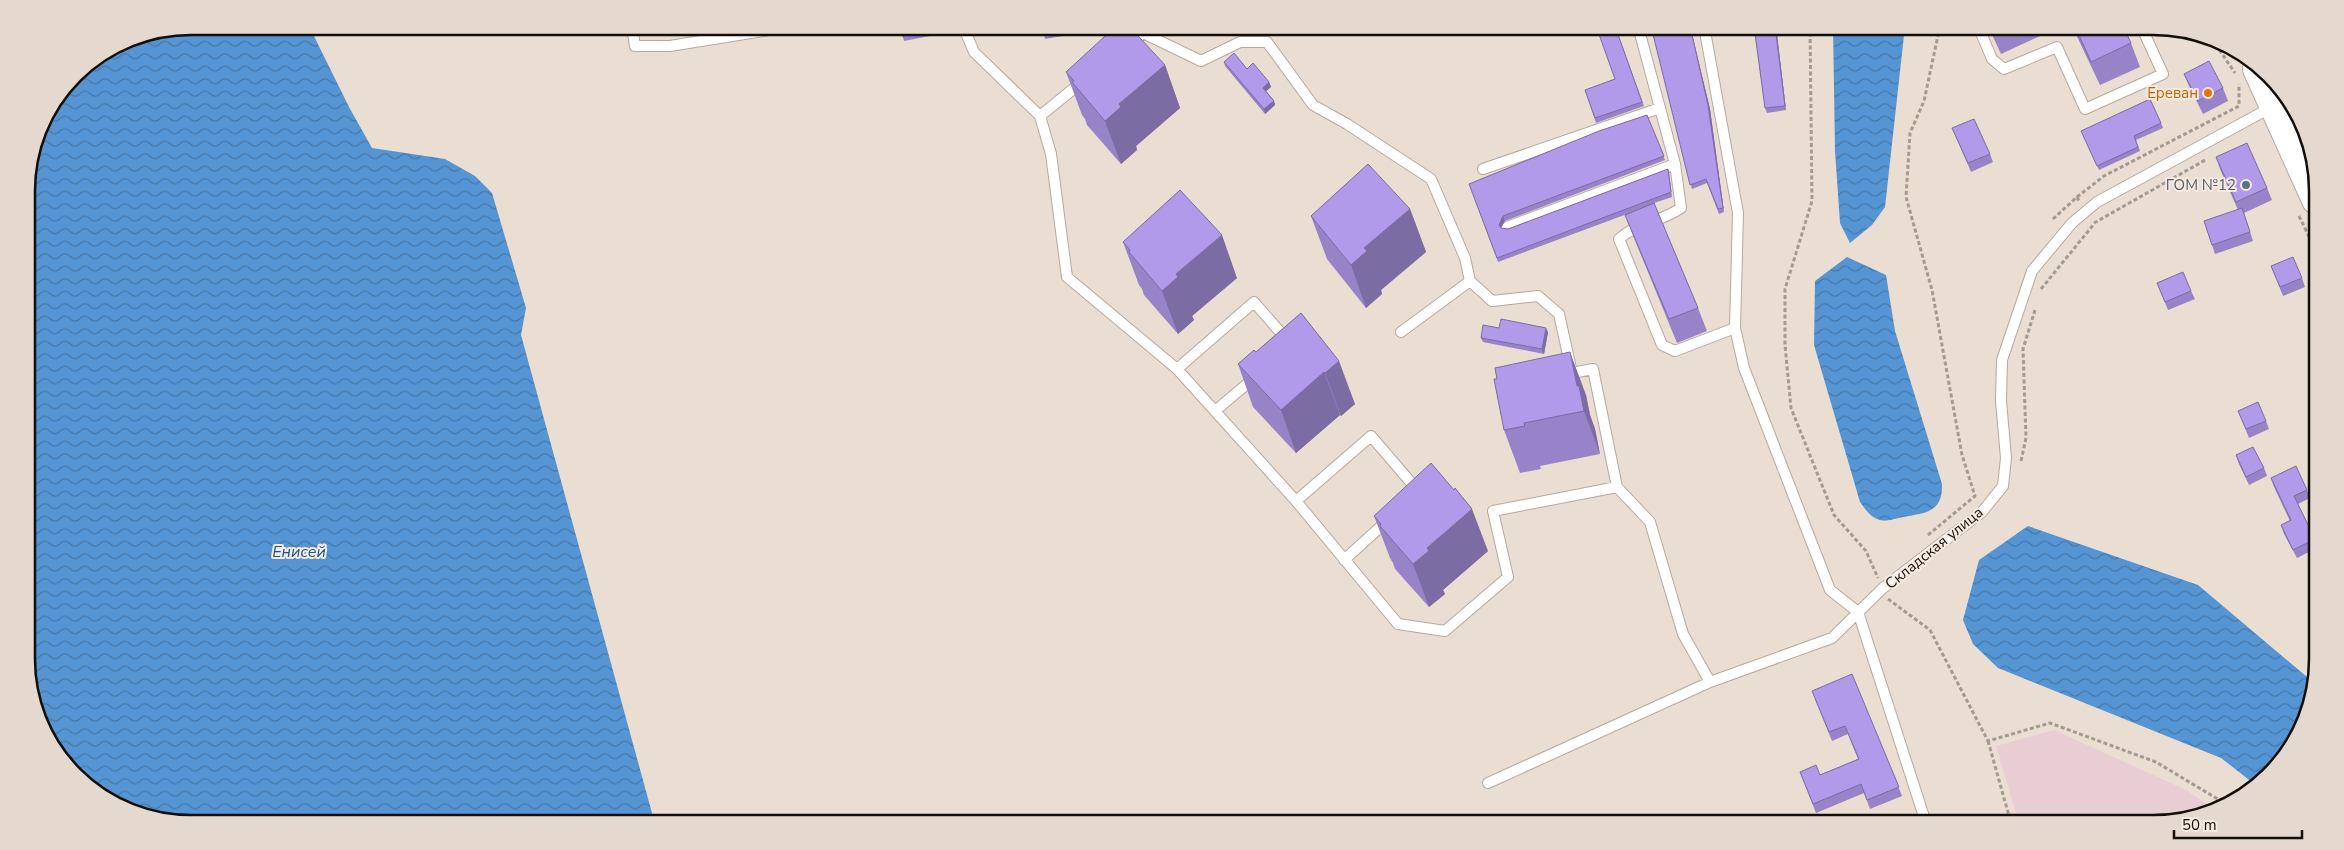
<svg xmlns="http://www.w3.org/2000/svg" width="2344" height="850" font-family="'Nunito Sans',sans-serif">
	<style>
		.education { fill: #e8ced4 }
		.water { fill: url(#water-waves) }
		.lines { fill: none; stroke-linecap: round; stroke-linejoin: round }
		.service-casing { stroke: #b5a99f; stroke-width: 12 }
		.secondary-casing { stroke: #b5a99f; stroke-width: 30 }
		.path { stroke: #a49a91; stroke-width: 3; stroke-dasharray: 4 2.5; stroke-linecap: butt }
		.service { stroke: #fff; stroke-width: 10 }
		.secondary { stroke: #fff; stroke-width: 28 }
		.wall { fill: #9784c8 }
		.shaded-wall { fill: #7b6ca3 }
		.building { fill: #b09ae9; stroke: #7b6ca3 }
		.food-dot { fill: #e8710a; stroke: #f7eadf; stroke-width: 2 }
		.service-dot { fill: #5c6f8a; stroke: #f7eadf; stroke-width: 2 }
		.labels { text-anchor: middle; stroke-width: 4; stroke-linejoin: round; paint-order: stroke }
		.food-label { font-size: 15px; fill: #c56008; stroke: #f7eadf; text-anchor: end }
		.service-label { font-size: 15px; fill: #4e5e75; stroke: #f7eadf; text-anchor: end }
		.street-label { font-size: 15px; fill: #120e0a; stroke: #f7eadf }
		.water-label { font-size: 16px; font-style: italic; fill: #125792; stroke: #f7eadf }
		.rim { fill: none; stroke: #120e0a; stroke-width: 2.5 }
	</style>
	<defs>
		<pattern id="water-waves" width="16" height="10" patternUnits="userSpaceOnUse" patternTransform="scale(1.25)"><rect width="16" height="10" fill="#5695d3"/><path d="M0 5q4-4 8 0t8 0" fill="none" stroke="#4678a9"/></pattern>
	</defs>
	<rect width="100%" height="100%" fill="#eaddd2"/>
	<path class="education" d="M2054 730 2186 790 2216 810 2206 815 2163 823H2019L1996 746Z"/>
	<path class="water" d="M191 26H309L349 107 372 148 445 159 475 176 492 193 526 308 521 335 655 824H191L138 815 67 767 29 691 27 180 43 118 82 67 128 39Z
		M1833 26H1905L1885 207 1872 225 1850 243 1840 223 1835 151Z
		M1847 257 1886 275 1895 331 1942 484C1943 512 1926 513 1903 517 1897 518 1887 522 1880 520 1870 517 1866 510 1860 502L1814 345 1815 281Z
		M2028 526 2198 585 2313 682C2318 721 2281 760 2257 786L2221 758 1998 668 1973 644 1963 620 1979 560Z"/>
	<g class="lines">
		<defs>
			<path id="service" d="M632 26 635 46H670L794 26
				M963 26 974 52 1040 116
				M1704 26 1738 213 1735 328 1744 368 1830 590 1858 612 1926 823
				M1978 26 1992 59 2004 69 2057 47 2085 109 2163 74 2141 26
				M1129 44 1143 33 1201 61 1240 42H1267L1313 105 1347 124 1431 179 1465 258 1470 281 1492 301 1538 296 1559 314 1572 373 1593 369 1617 487 1650 522 1683 634 1710 682
				M1083 81 1040 116 1051 154 1067 277 1177 369 1296 501 1398 624 1445 631 1508 577 1493 511 1617 487
				M1675 164 1681 208C1661 222 1636 223 1619 239L1662 345 1675 351 1735 328
				M1483 169 1660 108
				M1507 227 1675 164 1638 26
				M1401 332 1470 281
				M1177 369 1254 302 1288 341
				M1215 411 1254 378
				M1296 501 1371 436 1419 492
				M1344 560 1388 520
				M1488 783 1710 682 1832 638 1883 588 1982 512 2003 486 2006 458 2001 401 2002 360 2032 271 2072 223 2097 202 2272 107"/>
			<path id="secondary" d="M2257 69 2316 200"/>
		</defs>
		<use href="#service" class="service-casing"/>
		<use href="#secondary" class="secondary-casing"/>
		<path class="path" d="M1810 26 1812 201 1785 289V345L1791 408 1834 515 1866 551 1878 578
			M2212 39 2235 73
			M2077 197 2104 176 2239 106V84
			M2299 216 2317 253
			M2053 219 2077 197 2079 201
			M2094 223 2207 159
			M2041 289 2094 224
			M2021 461 2026 438 2023 349 2035 310
			M1928 535 1975 496 1962 455 1932 290 1906 197 1910 133 1924 101 1940 26
			M1888 599 1930 630 1988 741 2050 723 2156 762 2226 804
			M1988 741 2011 823"/>
		<use href="#service" class="service"/>
		<use href="#secondary" class="secondary"/>
	</g>
	<path class="wall" d="M900 26H945L946 33 904 41Z
		M1042 26H1110L1093 31 1045 39Z
		M1615 26 1644 106 1596 123 1585 90 1615 79Z
		M1651 26H1690L1710 109 1724 212 1719 214 1707 183 1692 189Z
		M1754 26H1776L1786 110 1767 113 1765 108Z
		M1988 26H2062L2001 54Z
		M2072 26H2123L2131 43 2140 67 2100 85Z
		M1224 62 1247 69 1269 82 1271 87 1266 91 1274 101 1275 105 1265 114 1225 66Z
		M1165 65 1180 108 1136 146 1137 150 1121 164 1087 125 1085 119 1082 115 1066 72Z
		M2184 74 2223 88 2228 101 2203 114 2189 86Z
		M1647 115 1665 160 1505 221 1501 228 1508 229 1668 169 1669 173 1672 197 1654 203 1698 308 1707 331 1677 343 1634 238 1625 215 1646 207 1498 262 1469 184Z
		M2161 123 2163 128 2136 140 2140 151 2099 170 2083 135Z
		M1952 128 1990 154 1993 162 1971 172Z
		M2216 157 2267 188 2272 200 2244 213 2253 241 2215 254 2204 221 2238 210 2220 169Z
		M1410 209 1426 252 1381 290 1382 294 1366 308 1327 259 1311 216Z
		M1123 242 1237 278 1192 316 1194 320 1178 334 1144 295 1142 289 1139 285Z
		M2271 266 2302 278 2305 287 2283 296Z
		M2157 283 2191 291 2195 299 2168 310Z
		M1301 313 1355 404 1341 416 1340 415 1296 453 1253 407 1238 364 1256 352Z
		M1499 328 1548 332 1544 354 1483 342 1481 338Z
		M1586 395 1590 415 1595 429 1600 454 1540 466 1541 469 1520 473 1504 430Z
		M2238 411 2266 421 2269 429 2249 438Z
		M2236 455 2264 468 2267 476 2249 485 2239 464Z
		M2271 478 2307 490 2310 498 2298 504 2315 539 2317 545V548L2297 558 2284 534 2281 525 2290 521 2274 487Z
		M1374 516 1488 551 1443 590 1445 594 1429 607 1395 569 1393 563 1390 558Z
		M2318 576V596L2314 588 2311 580Z
		M1852 674 1902 796 1870 809 1864 793 1816 813 1800 772 1820 775 1858 759 1848 734 1832 741 1815 699Z"/>
	<path class="shaded-wall" d="M1690 26 1710 109 1724 212 1723 208Z
		M1775 26H1776L1786 110 1785 106Z
		M1165 65 1180 108 1136 146 1137 150 1121 164 1105 121 1119 104Z
		M1269 82 1271 87 1265 92 1263 88Z
		M1274 101 1275 105 1265 114 1264 109Z
		M1410 209 1426 252 1381 290 1382 294 1366 308 1351 265 1364 248Z
		M1503 216 1505 221 1500 229 1499 225Z
		M1222 235 1237 278 1192 316 1194 320 1178 334 1162 291 1176 274Z
		M1546 328 1548 332 1544 354 1542 349Z
		M1570 352 1586 395 1590 415 1595 429 1600 454 1584 411 1577 386Z
		M1339 361 1355 404 1341 416 1325 373Z
		M1324 372 1340 415 1296 453 1281 410Z
		M1472 509 1488 551 1443 590 1445 594 1429 607 1413 564 1427 548Z"/>
	<path class="building" d="M900 26H944V29L902 36Z
		M1042 26H1090L1044 34Z
		M1116 26H1129L1165 65 1119 104 1121 107 1105 121 1072 82 1074 81 1066 72Z
		M1596 26H1615L1642 102 1595 118 1585 90 1615 79Z
		M1651 26H1690L1708 105 1723 208 1718 209 1706 179 1690 185Z
		M1754 26H1775L1785 106 1765 108Z
		M1990 26H2003L1992 31Z
		M2075 26H2123L2131 43 2091 62Z
		M1234 53 1247 69 1253 63 1269 82 1263 88 1274 101 1264 109 1224 62Z
		M2209 61 2223 88 2198 101 2184 74Z
		M2150 99 2161 123 2134 136 2138 147 2097 166 2081 131Z
		M1647 115 1664 156 1503 216 1499 225 1501 228 1508 229 1668 169 1671 192 1497 258 1469 184 1599 131Z
		M1974 119 1990 154 1968 163 1952 128Z
		M2247 143 2267 188 2236 202 2216 157Z
		M1368 164 1410 209 1364 248 1367 251 1351 265 1311 216Z
		M1180 190 1222 235 1176 274 1178 277 1162 291 1129 252 1130 250 1123 242Z
		M1654 203 1698 308 1669 319 1625 215Z
		M2242 208 2250 232 2212 245 2204 221Z
		M2293 257 2302 278 2280 287 2271 266Z
		M2183 272 2191 291 2165 302 2157 283Z
		M1301 313 1339 361 1325 373 1324 372 1281 410 1238 364 1254 350 1256 352Z
		M1501 319 1546 328 1542 349 1481 338 1483 325 1499 328Z
		M2317 348V360L2312 350Z
		M1570 352 1577 386H1579L1584 411 1524 423 1525 426 1504 430 1494 379H1497L1495 368Z
		M2258 402 2266 421 2246 429 2238 411Z
		M2253 447 2264 468 2246 477 2236 455Z
		M1431 463 1454 490 1455 488 1472 509 1427 548 1429 551 1413 564 1380 526 1381 524 1374 516Z
		M2296 466 2307 490 2294 496 2315 539 2293 550 2281 525 2291 520 2271 478Z
		M2318 576V593L2311 580Z
		M1852 674 1899 787 1867 800 1861 784 1813 804 1800 772 1816 765 1820 775 1859 759 1845 726 1829 732 1812 691Z"/>
	<circle class="food-dot" cx="2208" cy="93" r="5"/>
	<circle class="service-dot" cx="2246" cy="185" r="5"/>
	<g class="labels">
		<g class="food-label">
			<text x="2198" y="98">Ереван</text>
		</g>
		<g class="service-label">
			<text x="2236" y="190">ГОМ №12</text>
		</g>
		<g class="street-label">
			<text transform="translate(1934 548) rotate(-39)" y="5">Складская улица</text>
		</g>
		<g class="water-label">
			<text x="299" y="557">Енисей</text>
		</g>
	</g>
	<path d="M0 0H2344V850H0ZM191 35H2153A156 156 0 0 1 2309 191V659A156 156 0 0 1 2153 815H191A156 156 0 0 1 35 659V191A156 156 0 0 1 191 35Z" fill="#e5d8ce" fill-rule="evenodd"/>
	<path class="rim" d="M191 35H2153A156 156 0 0 1 2309 191V659A156 156 0 0 1 2153 815H191A156 156 0 0 1 35 659V191A156 156 0 0 1 191 35Z"/>
	<path d="M2174 830v8h128v-8" fill="none" stroke="#120e0a" stroke-width="2.5"/>
	<text x="2182" y="830" font-size="15" fill="#120e0a" stroke="#f7eadf" stroke-width="4" paint-order="stroke">50 m</text>
</svg>
